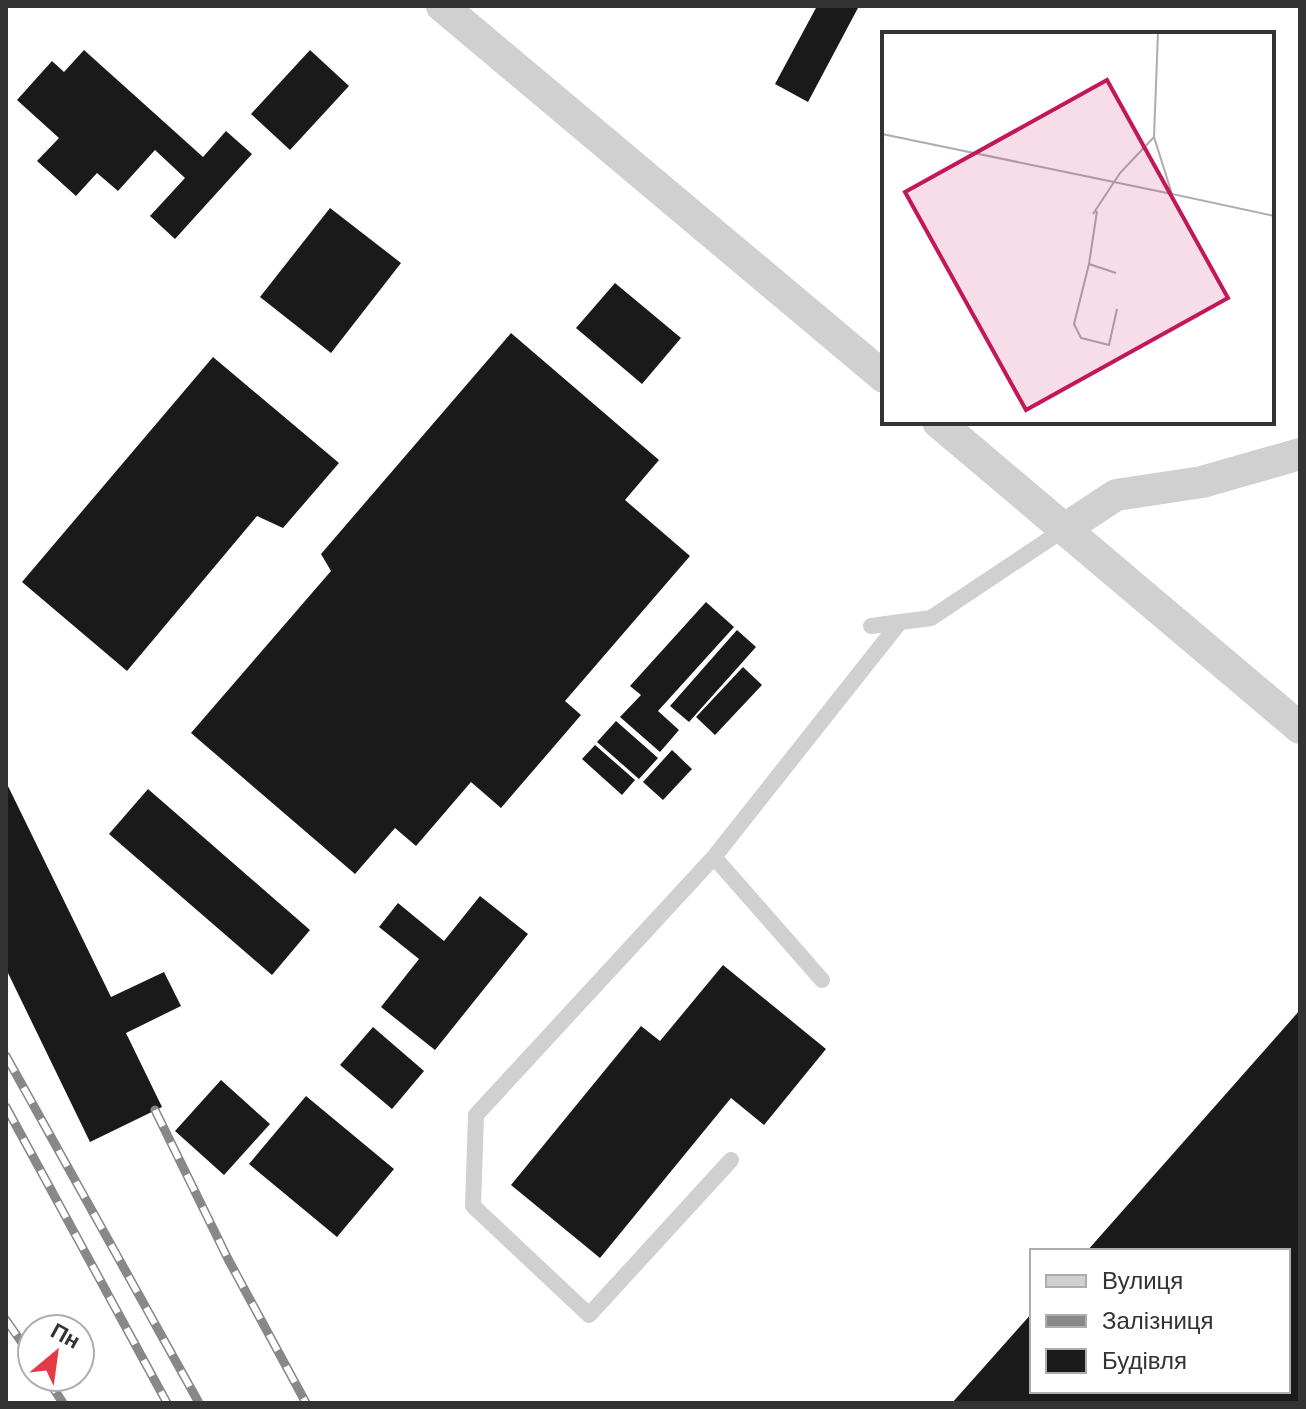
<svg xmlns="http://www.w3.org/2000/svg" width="1306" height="1409" font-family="'Work Sans',sans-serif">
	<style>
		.building { fill: #1a1a1a }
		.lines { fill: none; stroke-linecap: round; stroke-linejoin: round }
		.service { stroke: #d0d0d0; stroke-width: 16 }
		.minor { stroke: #d0d0d0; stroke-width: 32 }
		.rail-casing { stroke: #888; stroke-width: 9 }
		.rail { stroke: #fff; stroke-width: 6; stroke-dasharray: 18; stroke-linecap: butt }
		.inset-road { fill: none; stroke: #adadad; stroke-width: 2 }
		.view { fill: #c2185b; fill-opacity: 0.15; stroke: #c2185b; stroke-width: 4 }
		.inset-edge { fill: none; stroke: #333; stroke-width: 4 }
	</style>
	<rect width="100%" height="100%" fill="#fff"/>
	<path class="building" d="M817 6H859L808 102 775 84Z
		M84 50 203 157 226 131 252 154 175 239 150 216 185 178 155 150 118 191 97 173 76 196 37 161 59 138 17 100 52 61 64 72Z
		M310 50 349 86 290 150 251 114Z
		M330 208 401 263 331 353 260 297Z
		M615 283 681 338 642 384 576 328Z
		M511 333 659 460 625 500 690 556 565 701 581 715 501 808 471 782 416 846 395 828 355 874 191 733 331 571 321 554Z
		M213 357 339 463 283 528 257 516 127 671 22 582Z
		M706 602 734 627 658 711 679 730 660 752 620 717 641 695 630 686Z
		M737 630 756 647 689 722 670 706Z
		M743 667 762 685 715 735 696 717Z
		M616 721 658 758 639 779 597 742Z
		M595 745 635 780 622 795 582 759Z
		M672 750 692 769 663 800 643 782Z
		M6 782 111 997 164 972 181 1006 126 1033 162 1107 90 1142 8 973 6 975Z
		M148 789 310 930 272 975 109 834Z
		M480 896 528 934 435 1050 381 1007 419 959 379 927 398 903 444 941Z
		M723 965 826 1049 764 1125 731 1098 600 1258 511 1185 641 1026 660 1041Z
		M1300 1010V1403H952L1032 1313V1391H1288V1251H1087Z
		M373 1027 424 1071 392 1109 340 1065Z
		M221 1080 270 1124 224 1175 175 1131Z
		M306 1096 394 1169 337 1237 249 1164Z"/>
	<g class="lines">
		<path class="service" d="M871 626 931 618 1066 528
			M714 857 476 1115 473 1206 589 1315 731 1160
			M822 980 714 857 900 622"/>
		<path class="minor" d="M442 6 884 377
			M938 422 1300 728
			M1066 528 1116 495 1202 482 1300 454"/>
		<defs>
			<path id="rail" d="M6 1056 199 1403
				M6 1107 167 1403
				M155 1110 228 1259 306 1403
				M6 1320 32 1357
				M46 1377 63 1403"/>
		</defs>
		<use href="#rail" class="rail-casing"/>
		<use href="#rail" class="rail"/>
	</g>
	<g transform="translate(882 32)">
		<rect width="392" height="392" fill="#fff"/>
		<path class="inset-road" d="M276 0 272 105 290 162 392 184M0 102 290 162M215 179 207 232 234 241M211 182 238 141 272 105M207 232 192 292 199 306 227 313 235 277"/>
		<path class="view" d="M225 48 346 266 144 378 23 160Z"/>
		<rect width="392" height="392" class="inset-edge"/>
	</g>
	<rect width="1306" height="1409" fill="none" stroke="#333333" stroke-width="16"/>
	<rect x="1030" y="1249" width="260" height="144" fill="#ffffff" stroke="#adadad" stroke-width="2"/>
	<rect x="1046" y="1275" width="40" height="12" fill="#d0d0d0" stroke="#adadad" stroke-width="2"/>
	<text x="1102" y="1289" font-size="24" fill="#333333">Вулиця</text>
	<rect x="1046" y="1315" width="40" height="12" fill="#888888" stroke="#adadad" stroke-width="2"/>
	<text x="1102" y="1329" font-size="24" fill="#333333">Залізниця</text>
	<rect x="1046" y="1349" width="40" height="24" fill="#1a1a1a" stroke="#adadad" stroke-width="2"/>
	<text x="1102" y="1369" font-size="24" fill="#333333">Будівля</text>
	<g transform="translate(56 1353) rotate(29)"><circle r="38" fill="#ffffff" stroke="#adadad" stroke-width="2"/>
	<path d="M0-6L14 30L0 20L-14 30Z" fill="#e63946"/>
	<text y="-12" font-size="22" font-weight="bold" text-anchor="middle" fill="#333333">Пн</text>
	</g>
</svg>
